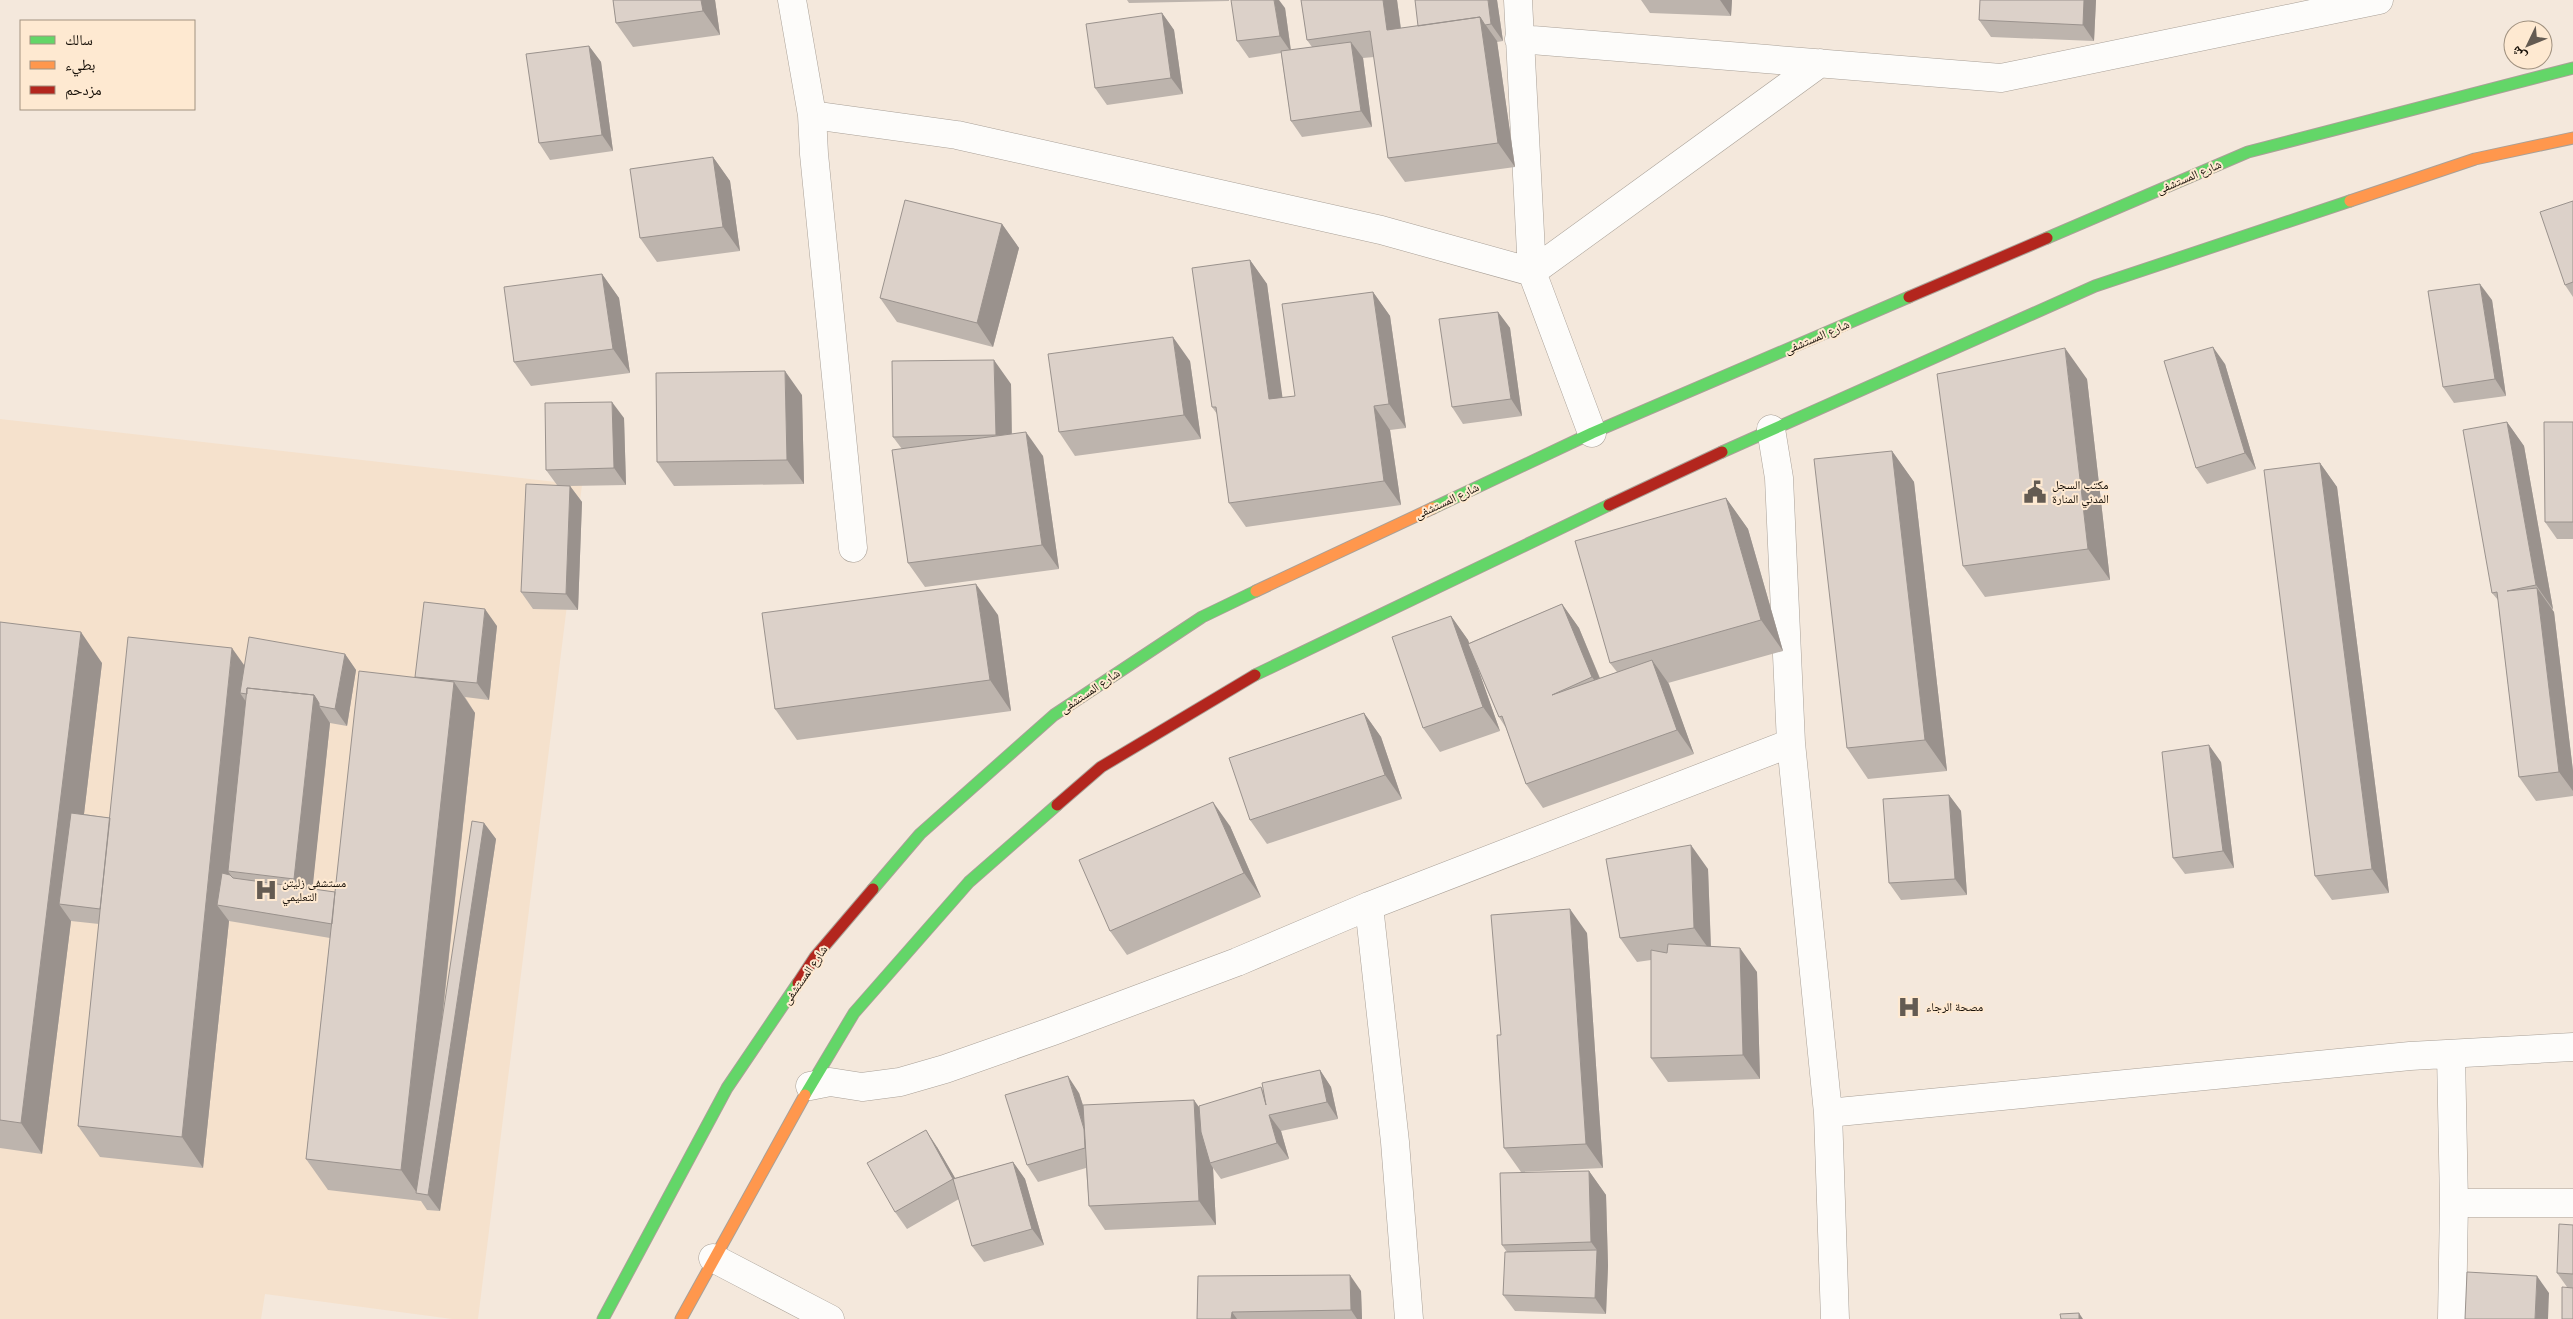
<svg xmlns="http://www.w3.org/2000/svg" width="2573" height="1319" font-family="'IBM Plex Sans','Noto Naskh Arabic',sans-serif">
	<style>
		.built { fill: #f5e1cc }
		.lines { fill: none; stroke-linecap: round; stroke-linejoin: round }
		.street-casing { stroke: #a9a097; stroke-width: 29 }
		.fast-casing { stroke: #a9a097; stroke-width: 13 }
		.slow-casing { stroke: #a9a097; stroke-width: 13 }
		.jam-casing { stroke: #a9a097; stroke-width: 13 }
		.street { stroke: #fdfcfa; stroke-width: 28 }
		.fast { stroke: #63d668; stroke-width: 11 }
		.slow { stroke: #ff974d; stroke-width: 11 }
		.jam { stroke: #b3261e; stroke-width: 11 }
		.wall { fill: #bdb4ad }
		.shaded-wall { fill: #9a928d }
		.building { fill: #dcd1c9; stroke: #9a928d }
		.labels { text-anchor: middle; stroke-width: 4; stroke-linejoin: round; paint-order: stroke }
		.street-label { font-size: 12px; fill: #160f07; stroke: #fee9d1 }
		.poi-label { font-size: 12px; fill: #160f07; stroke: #fee9d1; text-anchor: start }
	</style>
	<rect width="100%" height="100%" fill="#f4e8dc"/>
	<path class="built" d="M0 419 582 485 478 1319H452L265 1294 261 1319H0Z"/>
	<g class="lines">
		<defs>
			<path id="street" d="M792 0 812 115 814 154 853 548
				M1518 0 1532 272 1592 433
				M1519 39 2001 78 2379 0
				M812 115 957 135 1381 230 1532 272 1820 63
				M1771 429 1779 478 1791 743 1828 1113 1835 1319
				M1369 906 1395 1142 1409 1319
				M2451 1054 2454 1203 2452 1319
				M810 1086 830 1082 862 1087 900 1082 945 1069 1053 1031 1237 962 1369 906 1791 743
				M1828 1113 2410 1056 2573 1047
				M2454 1203H2573
				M713 1258 830 1319"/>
			<path id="fast" d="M2047 238 2248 152 2573 68
				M1722 452 2095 286 2350 201
				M1433 508 1592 433 1909 297
				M1255 675 1609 505
				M873 889 920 834 1054 715 1202 617 1256 591
				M805 1095 854 1013 969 882 1057 805
				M603 1319 727 1088 798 983"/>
			<path id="slow" d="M2350 201 2475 159 2573 138
				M1256 591 1433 508
				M681 1319 805 1095"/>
			<path id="jam" d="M1909 297 2047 238
				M1609 505 1722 452
				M1057 805 1101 767 1255 675
				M798 983 815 957 873 889"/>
		</defs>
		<use href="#street" class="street-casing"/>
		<use href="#fast" class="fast-casing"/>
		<use href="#slow" class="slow-casing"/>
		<use href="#jam" class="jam-casing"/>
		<use href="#street" class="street"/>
		<use href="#fast" class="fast"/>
		<use href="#slow" class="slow"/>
		<use href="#jam" class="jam"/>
	</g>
	<path class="wall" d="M613 0H715L720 35 633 47 616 23Z
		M1127 0H1229V1L1129 3Z
		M1301 0H1397L1401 28 1418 26 1497 0 1503 41 1497 42 1515 167 1405 182 1388 158 1374 57 1363 58 1372 127 1302 137 1291 121 1281 53 1249 58 1237 41 1285 8 1291 50 1312 47 1307 40Z
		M1641 0H1732L1731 16 1650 13Z
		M1980 0H2096L2094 41 1991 37 1979 20Z
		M1162 13 1174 30 1183 94 1107 105 1095 88Z
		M589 46 601 62 613 151 550 160 539 143Z
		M713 157 730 181 740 251 657 262 640 238Z
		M2573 201V297L2565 285Z
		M1002 224 1019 248 993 347 897 322 880 298Z
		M1250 260 1267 284 1282 398 1295 396 1373 292 1390 316 1406 428 1390 430 1401 505 1246 527 1229 503 1217 414 1212 407Z
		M602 274 619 298 630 373 531 386 514 362Z
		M2492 300 2506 396 2454 403 2443 387Z
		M1498 312 1510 328 1522 416 1463 424 1452 407Z
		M1190 361 1201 439 1075 456 1059 432Z
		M2225 364 2256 469 2207 484 2196 468Z
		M2087 379 2110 580 1985 597 1963 566Z
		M1011 384 1012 434 1043 456 1059 569 925 587 908 563 902 449 893 437Z
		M802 395 804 484 674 486 657 462Z
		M624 418 626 485 570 486 582 502 578 610 533 609 521 592 557 485 546 470Z
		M2507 422 2524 446 2553 609 2552 610 2554 612 2573 771V796L2536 801 2519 777 2498 600 2492 593Z
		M2573 422V539H2557L2545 522Z
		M1892 451 1914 482 1947 771 1868 779 1847 748Z
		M2320 463 2337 487 2389 893 2332 900 2315 876Z
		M1726 498 1748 529 1783 651 1668 683 1694 754 1543 808 1526 784 1506 728 1499 717 1476 664 1500 731 1440 752 1423 728 1451 616 1468 640 1469 643 1562 604 1579 628 1600 678 1617 672 1610 663Z
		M998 615 1011 711 797 740 775 709Z
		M0 622 102 663 84 814 110 818 244 665 345 654 356 670 347 726 330 723 312 889 335 892 416 678 415 677 497 626 489 700 465 697 475 713 442 1022 484 823 496 839 440 1211 427 1210 421 1201 328 1190 306 1159 330 938 229 921 203 1168 100 1157 78 1126 99 924 71 921 42 1154 0 1148Z
		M1364 713 1381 737 1402 799 1267 844 1250 820Z
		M2221 762 2234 868 2185 874 2173 858Z
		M1949 795 1961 811 1967 895 1901 900 1889 883Z
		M1230 826 1261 897 1127 955 1110 931Z
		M1708 869 1711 946 1757 972 1760 1079 1668 1082 1651 1058V960L1637 962 1620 938Z
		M1587 933 1603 1168 1521 1172 1504 1148 1501 1035Z
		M1320 1070 1331 1087 1338 1119 1281 1131 1289 1159 1221 1179 1213 1168 1216 1225 1105 1230 1089 1206 1086 1168 1038 1182 1027 1165 1079 1093 1083 1105 1199 1107 1261 1087 1264 1092Z
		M937 1147 955 1178 1013 1162 1025 1179 1044 1245 984 1262 972 1246 959 1199 907 1229 895 1212Z
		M1589 1171 1606 1195 1608 1266 1606 1314 1515 1311 1503 1295 1507 1252 1502 1245Z
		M2573 1225V1319L2567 1287 2557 1273Z
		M1198 1276 1361 1291 1362 1319H1197Z"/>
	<path class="shaded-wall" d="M701 0H715L720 35 703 11Z
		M1274 0H1279L1285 8 1291 52 1280 36Z
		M1383 0H1397L1404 54 1387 30Z
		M1488 0H1497L1503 41 1491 24Z
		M1720 0H1732L1731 16Z
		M2084 0H2096L2094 41 2083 25Z
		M1162 13 1174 30 1183 94 1171 78Z
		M1480 17 1497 41 1515 167 1498 143Z
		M1351 42 1363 58 1372 127 1361 111Z
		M589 46 601 62 613 151 602 135Z
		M713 157 730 181 740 251 723 227Z
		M1002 224 1019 248 993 347 977 323Z
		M1250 260 1267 284 1286 423 1269 399Z
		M602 274 619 298 630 373 613 349Z
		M2480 284 2492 300 2506 396 2495 379Z
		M1373 292 1390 316 1406 428 1389 404Z
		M1498 312 1510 328 1522 416 1511 399Z
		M1173 337 1190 361 1201 439 1184 415Z
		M2213 347 2225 364 2256 469 2245 453Z
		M2065 348 2087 379 2110 580 2088 549Z
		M994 360 1011 384 1012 459 996 435Z
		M785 371 802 395 804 484 787 460Z
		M612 402 624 418 626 485 614 468Z
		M1374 406 1390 430 1401 505 1384 481Z
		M2507 422 2524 446 2553 609 2536 585Z
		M1026 432 1043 456 1059 569 1042 545Z
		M1892 451 1914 482 1947 771 1925 740Z
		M2320 463 2337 487 2389 893 2372 869Z
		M570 486 582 502 578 610 566 594Z
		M1726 498 1748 529 1783 651 1761 620Z
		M976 584 998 615 1011 711 990 680Z
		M2537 588 2554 612 2573 771V791L2559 772Z
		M1562 604 1579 628 1609 701 1592 677Z
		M485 609 497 626 489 700 477 683Z
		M1451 616 1468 640 1500 731 1483 707Z
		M81 632 102 663 73 906 59 904 71 921 42 1154 21 1123Z
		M232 648 254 679 240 693 251 709 228 871 233 879 217 905 229 921 203 1168 182 1137Z
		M345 654 356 670 347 726 335 709Z
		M1652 660 1669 684 1694 754 1677 730Z
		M454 682 475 713 423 1194 417 1193 401 1170Z
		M314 695 322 707 319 706 330 723 311 903 294 879Z
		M1364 713 1381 737 1402 799 1385 775Z
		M2209 745 2221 762 2234 868 2223 851Z
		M1949 795 1961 811 1967 895 1955 879Z
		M1213 802 1230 826 1261 897 1244 873Z
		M484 823 496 839 440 1211 428 1195Z
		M1691 845 1708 869 1711 952 1694 928Z
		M1570 909 1587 933 1603 1168 1586 1144Z
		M1740 948 1757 972 1760 1079 1743 1055Z
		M1320 1070 1331 1087 1338 1119 1327 1102Z
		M1068 1076 1079 1093 1101 1163 1090 1147Z
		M1194 1100 1211 1124 1210 1163 1213 1168 1216 1225 1199 1201Z
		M1269 1115 1281 1131 1289 1159 1277 1143Z
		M926 1130 937 1147 965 1195 953 1179Z
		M1013 1162 1025 1179 1044 1245 1032 1229Z
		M1589 1171 1606 1195 1608 1266 1606 1314 1595 1298 1597 1250 1591 1242Z
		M1350 1275 1361 1291 1362 1319H1357L1351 1310Z
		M2537 1276 2549 1293 2548 1319H2535Z
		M1232 1312 1237 1319H1231Z
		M2079 1313 2083 1319H2079Z"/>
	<path class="building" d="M613 0H701L703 11 616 23Z
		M1231 0H1274L1280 36 1237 41Z
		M1301 0H1383L1387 30 1480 17 1498 143 1388 158 1370 31 1307 40Z
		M1415 0H1488L1491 24 1485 25 1480 17 1418 26Z
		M1980 0H2084L2083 25 1979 20Z
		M1162 13 1171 78 1095 88 1086 24Z
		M1351 42 1361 111 1291 121 1281 51Z
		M589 46 602 135 539 143 526 54Z
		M713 157 723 227 640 238 630 169Z
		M905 200 1002 224 977 323 880 298Z
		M2573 201V282L2565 285 2540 212Z
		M1250 260 1269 399 1295 396 1282 304 1373 292 1389 404 1374 406 1384 481 1229 503 1216 407H1212L1192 268Z
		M602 274 613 349 514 362 504 287Z
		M2480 284 2495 379 2443 387 2428 291Z
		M1498 312 1511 399 1452 407 1439 319Z
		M1173 337 1184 415 1059 432 1048 354Z
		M2213 347 2245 453 2196 468 2164 361Z
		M2065 348 2088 549 1963 566 1937 374Z
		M994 360 996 435 893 437 892 361Z
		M785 371 787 460 657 462 656 373Z
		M612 402 614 468 546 470 545 403Z
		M2507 422 2536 585 2507 591 2537 588 2559 772 2519 777 2497 592 2492 593 2463 430Z
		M2544 422H2573V522H2545Z
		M1026 432 1042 545 908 563 892 450Z
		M1892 451 1925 740 1847 748 1814 459Z
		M2320 463 2372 869 2315 876 2264 470Z
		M526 484 570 486 566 594 521 592Z
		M1726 498 1761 620 1610 663 1575 541Z
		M976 584 990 680 775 709 762 613Z
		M424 602 485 609 477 683 415 677Z
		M1562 604 1592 677 1552 695 1652 660 1677 730 1526 784 1502 716 1499 717 1468 644Z
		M1451 616 1483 707 1423 728 1392 637Z
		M0 622 81 632 21 1123 0 1120Z
		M128 637 232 648 182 1137 78 1126Z
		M249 637 345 654 335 709 319 706V703L314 695 247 688V694L240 693Z
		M359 671 454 682 401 1170 306 1159Z
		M247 688 314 695 294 879 228 871Z
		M1364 713 1385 775 1250 820 1229 758Z
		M2209 745 2223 851 2173 858 2162 752Z
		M1949 795 1955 879 1889 883 1883 799Z
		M1213 802 1244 873 1110 931 1079 860Z
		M71 813 110 818 100 909 59 904Z
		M472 821 484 823 428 1195 416 1193Z
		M1691 845 1694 928 1620 938 1606 859Z
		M222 873 230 875 233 878 335 892 332 924 217 905Z
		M1570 909 1586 1144 1504 1148 1497 1035H1501L1491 915Z
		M1668 944 1740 948 1743 1055 1651 1058V950L1667 953Z
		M1320 1070 1327 1102 1269 1115 1277 1143 1210 1163 1201 1132 1199 1106 1261 1087 1266 1105 1262 1083Z
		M1068 1076 1084 1129 1085 1148 1027 1165 1005 1095Z
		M1194 1100 1199 1201 1089 1206 1083 1105Z
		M926 1130 953 1179 895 1212 867 1163Z
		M1013 1162 1032 1229 972 1246 953 1179Z
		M1589 1171 1591 1242 1502 1245 1500 1173Z
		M2559 1224 2573 1225V1274L2557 1273Z
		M1597 1250 1595 1298 1503 1295 1505 1252Z
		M2467 1272 2537 1276 2535 1319H2465Z
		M1350 1275 1351 1310 1232 1312 1231 1319H1197L1198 1276Z
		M2562 1287 2573 1288V1319H2562Z
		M2079 1313V1319H2061L2060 1314Z"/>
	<defs>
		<symbol id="civic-bare" viewBox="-9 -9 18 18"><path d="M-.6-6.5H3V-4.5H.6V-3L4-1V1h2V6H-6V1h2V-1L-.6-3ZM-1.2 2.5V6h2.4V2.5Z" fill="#645b52" stroke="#fee9d1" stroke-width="2.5" paint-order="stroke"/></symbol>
		<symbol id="hospital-bare" viewBox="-9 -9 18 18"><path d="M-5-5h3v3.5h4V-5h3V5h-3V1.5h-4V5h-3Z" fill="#645b52" stroke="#fee9d1" stroke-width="2.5" paint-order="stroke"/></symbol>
	</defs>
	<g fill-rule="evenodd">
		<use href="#civic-bare" x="2019" y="476" width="32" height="32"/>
		<use href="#hospital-bare" x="250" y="874" width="32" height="32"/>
		<use href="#hospital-bare" x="1893" y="991" width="32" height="32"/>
	</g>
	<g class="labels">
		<g class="street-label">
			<text transform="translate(2189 177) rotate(-23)" y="4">شارع المستشفى</text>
			<text transform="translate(1817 337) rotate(-23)" y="4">شارع المستشفى</text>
			<text transform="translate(1447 501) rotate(-25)" y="4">شارع المستشفى</text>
			<text transform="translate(1090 691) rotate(-34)" y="4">شارع المستشفى</text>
			<text transform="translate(805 975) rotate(-55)" y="4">شارع المستشفى</text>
		</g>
		<g class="poi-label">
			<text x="2052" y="489">مكتب السجل<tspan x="2052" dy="14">المدني المنارة</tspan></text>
			<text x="282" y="887">مستشفى زليتن<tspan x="282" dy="14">التعليمي</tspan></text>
			<text x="1926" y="1011">مصحة الرجاء</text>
		</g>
	</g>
	<rect x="20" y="20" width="175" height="90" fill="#fee9d1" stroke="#a19280"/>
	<rect x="30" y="36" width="25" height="8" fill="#63d668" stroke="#a19280"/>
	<text x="65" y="45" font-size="15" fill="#160f07">سالك</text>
	<rect x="30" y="61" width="25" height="8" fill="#ff974d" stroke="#a19280"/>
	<text x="65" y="70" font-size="15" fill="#160f07">بطيء</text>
	<rect x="30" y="86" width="25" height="8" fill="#b3261e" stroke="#a19280"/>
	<text x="65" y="95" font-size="15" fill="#160f07">مزدحم</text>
	<g transform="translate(2528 45) rotate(227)"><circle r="24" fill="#fee9d1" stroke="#a19280"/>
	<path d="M0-4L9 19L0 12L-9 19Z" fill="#645b52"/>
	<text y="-8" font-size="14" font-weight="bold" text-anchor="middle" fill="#160f07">ش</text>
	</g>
</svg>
